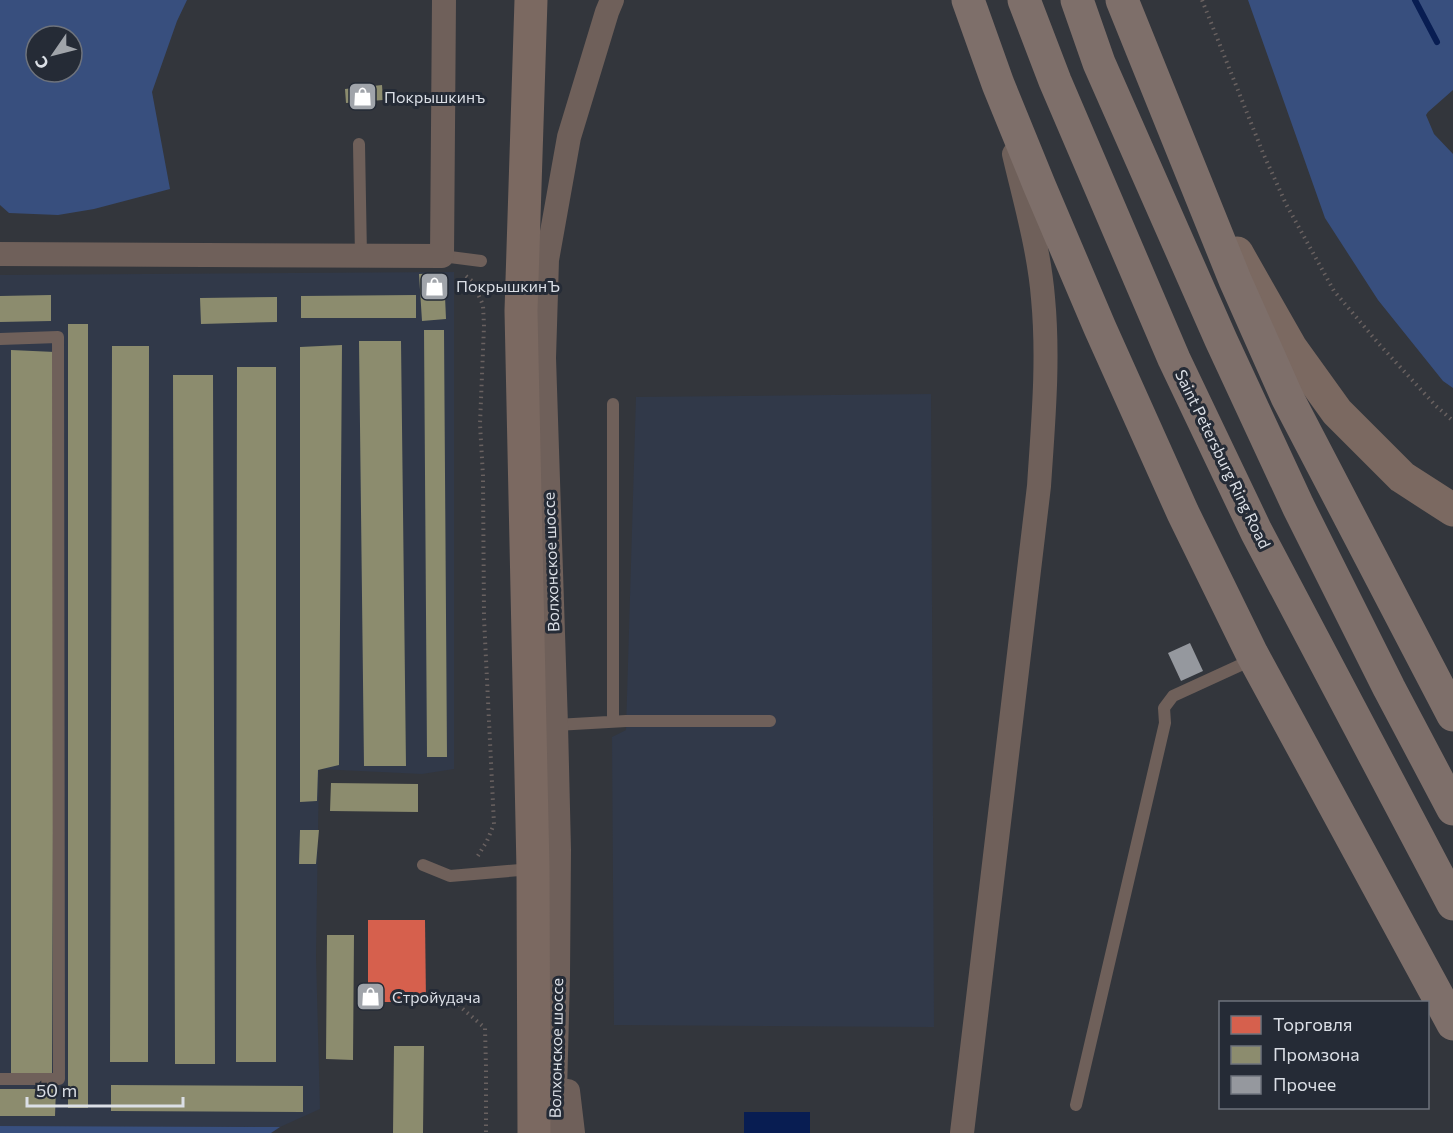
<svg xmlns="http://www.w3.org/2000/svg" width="1453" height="1133" font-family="Commissioner,sans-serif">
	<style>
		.built { fill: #313949 }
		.green { fill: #384f7e; fill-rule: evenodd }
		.water { fill: #081d52 }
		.shops { fill: #d6604d }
		.industry { fill: #8c8c6e }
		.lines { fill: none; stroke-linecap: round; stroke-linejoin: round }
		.stream { stroke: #081d52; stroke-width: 6 }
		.building { fill: #95989e }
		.path { stroke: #696160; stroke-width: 4; stroke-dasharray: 1.5 4.5; stroke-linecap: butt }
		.service { stroke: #6f605a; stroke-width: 12 }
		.minor { stroke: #6f605a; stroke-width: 24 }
		.secondary { stroke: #7b6961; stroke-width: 33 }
		.motorway { stroke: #7e6f6a; stroke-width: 33 }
		.labels { text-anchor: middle; stroke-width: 6; stroke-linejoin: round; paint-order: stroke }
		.poi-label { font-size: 16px; fill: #dbdfe6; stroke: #252b36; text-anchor: start }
		.street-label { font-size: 16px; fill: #dbdfe6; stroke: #252b36 }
	</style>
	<rect width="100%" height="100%" fill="#33363c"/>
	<path class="built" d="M454 272V769L422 774 319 769 316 956 320 1109 280 1127 0 1126V275Z
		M931 394 934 1027 614 1025 612 737 626 730 636 397Z"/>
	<path class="green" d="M0 0H187L177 21 152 92 170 189 94 209 58 215 9 213 0 205ZM36 36H72V72H36Z
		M1248 0H1453V90L1428 112 1426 115 1434 134 1453 154V388L1443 381 1378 300 1325 218Z
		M0 1126 280 1127 271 1133H0Z"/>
	<path class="water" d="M744 1112H810V1133H744Z"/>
	<path class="shops" d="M368 920H425L426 1002H368Z"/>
	<path class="industry" d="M382 85 383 100 346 103 345 89Z
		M444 273 446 319 422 321 419 274Z
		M51 295V321L0 322V296Z
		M416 295V318H301V296Z
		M277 297V322L201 324 200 298Z
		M68 324H88V1108H68Z
		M424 330H444L447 757H427Z
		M359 341H401L406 766H364Z
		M342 345 339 765 318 770 317 801 300 802V347Z
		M112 346H149L148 1062H110Z
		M11 350 55 352 52 1074 11 1075Z
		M237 367H276V1062H236Z
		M173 375H213L215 1064H175Z
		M331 783 418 784V812L330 811Z
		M300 830H319L316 864H299Z
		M327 935H354L353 1060 326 1059Z
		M394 1046H424L423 1133H393Z
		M111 1085 303 1086V1112L111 1111Z
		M0 1089H56L55 1116H0Z"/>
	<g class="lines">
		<path class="stream" d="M1415 0 1437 42"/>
	</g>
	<path class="building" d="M1190 643 1203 671 1181 681 1168 653Z"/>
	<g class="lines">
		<path class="path" d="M1202 0 1263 153 1286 204 1334 291 1379 344 1436 406 1453 421
			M466 276 472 281 483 305 484 326 480 424 483 476 484 618 494 824 487 841 476 859
			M449 997 485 1028 486 1067V1133"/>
		<path class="service" d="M359 144 361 256
			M442 256 481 261
			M0 339 58 337 59 1079H0
			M613 404V721
			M556 725 626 721H770
			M423 865 450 876 532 869
			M1076 1105 1165 723 1164 708 1173 696 1245 663"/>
		<path class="minor" d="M0 254 442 256 444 0
			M568 1091 573 1133
			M554 1133 558 975 559 850 556 725 544 358 547 260 569 137 607 12 612 0
			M962 1133 1039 486C1043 424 1049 361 1043 298 1039 249 1025 201 1014 154"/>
		<path class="secondary" d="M531 0 521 311 533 869 534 1133
			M1237 253 1291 348 1337 412 1402 477 1453 510"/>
		<path class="motorway" d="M968 0 998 84 1040 187 1100 328 1183 513 1252 654 1453 1024
			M1024 0 1055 81 1174 359 1256 531 1453 904
			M1077 0 1099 63 1221 340 1298 506 1389 688 1453 809
			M1122 0 1235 280 1287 397 1453 715"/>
	</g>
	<defs>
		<symbol id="shop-square" viewBox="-11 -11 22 22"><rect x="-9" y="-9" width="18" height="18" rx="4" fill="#a0a4aa" stroke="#252b36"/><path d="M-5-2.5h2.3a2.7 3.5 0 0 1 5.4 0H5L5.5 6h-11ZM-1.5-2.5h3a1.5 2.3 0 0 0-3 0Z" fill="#fff"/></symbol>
	</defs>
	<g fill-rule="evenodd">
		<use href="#shop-square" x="346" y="80" width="33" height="33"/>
		<use href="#shop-square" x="418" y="270" width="33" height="33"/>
		<use href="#shop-square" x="354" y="980" width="33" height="33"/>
	</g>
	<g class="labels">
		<g class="poi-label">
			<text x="384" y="103">Покрышкинъ</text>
			<text x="456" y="292">ПокрышкинЪ</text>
			<text x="392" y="1003">Стройудача</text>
		</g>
		<g class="street-label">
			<text transform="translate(1223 459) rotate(64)" y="6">Saint Petersburg Ring Road</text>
			<text transform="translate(551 562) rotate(-92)" y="6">Волхонское шоссе</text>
			<text transform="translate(556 1048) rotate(-89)" y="6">Волхонское шоссе</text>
		</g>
	</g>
	<rect x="1219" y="1001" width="210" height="108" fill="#252b36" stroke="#6e737c" stroke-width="1.5"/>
	<rect x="1231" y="1016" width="30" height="18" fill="#d6604d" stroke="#6e737c" stroke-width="1.5"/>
	<text x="1273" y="1031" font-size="18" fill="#dbdfe6">Торговля</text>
	<rect x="1231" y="1046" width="30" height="18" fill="#8c8c6e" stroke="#6e737c" stroke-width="1.5"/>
	<text x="1273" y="1061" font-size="18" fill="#dbdfe6">Промзона</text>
	<rect x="1231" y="1076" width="30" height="18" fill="#95989e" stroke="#6e737c" stroke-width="1.5"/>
	<text x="1273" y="1091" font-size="18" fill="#dbdfe6">Прочее</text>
	<g transform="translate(54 54) rotate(235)"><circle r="28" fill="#252b36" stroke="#6e737c" stroke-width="1.5"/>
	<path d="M0-4.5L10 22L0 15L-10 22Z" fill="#a0a4aa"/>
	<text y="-9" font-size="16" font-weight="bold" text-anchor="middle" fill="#dbdfe6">С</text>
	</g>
	<path d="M27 1097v9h156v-9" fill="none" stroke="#dbdfe6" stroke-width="3"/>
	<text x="36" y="1097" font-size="18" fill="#dbdfe6" stroke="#252b36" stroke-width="4.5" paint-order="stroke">50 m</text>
</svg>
